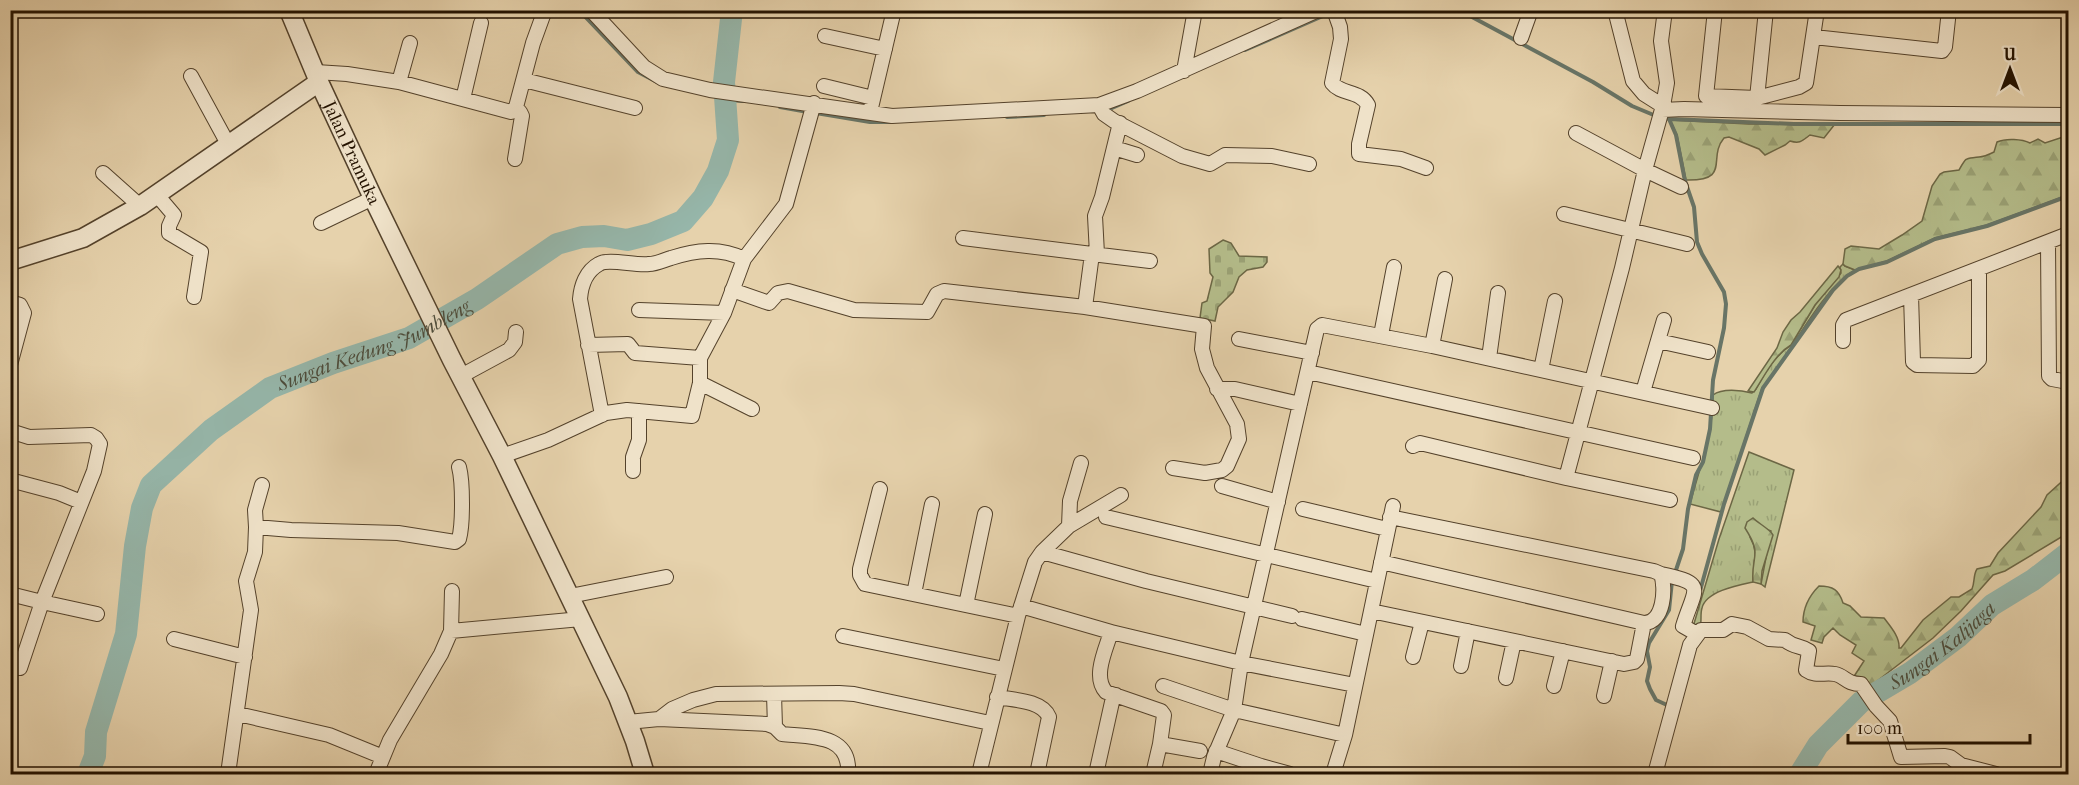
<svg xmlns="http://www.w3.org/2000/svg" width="2079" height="785" font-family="'IM FELL French Canon',serif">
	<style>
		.grass { fill: url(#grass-tufts); stroke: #6c6745; stroke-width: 1.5 }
		.forest { fill: url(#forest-firs); stroke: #6c6745; stroke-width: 1.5 }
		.cemetery { fill: url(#cemetery-stones); stroke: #6c6745; stroke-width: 1.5 }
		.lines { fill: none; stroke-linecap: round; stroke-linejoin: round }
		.stream { stroke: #687567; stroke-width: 4 }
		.river { stroke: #96b7ab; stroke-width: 22 }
		.minor-casing { stroke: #54422b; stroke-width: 16 }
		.tertiary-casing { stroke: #54422b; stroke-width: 21 }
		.minor { stroke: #efe2c9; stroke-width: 14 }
		.tertiary { stroke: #efe2c9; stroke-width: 18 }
		.labels { text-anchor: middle; stroke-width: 6; stroke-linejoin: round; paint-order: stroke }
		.street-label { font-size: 18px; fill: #231200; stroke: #efe2c9 }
		.water-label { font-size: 20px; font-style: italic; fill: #4b4c3c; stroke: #efe2c9 }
	</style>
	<defs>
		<pattern id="grass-tufts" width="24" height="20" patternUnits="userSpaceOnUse" patternTransform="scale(1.5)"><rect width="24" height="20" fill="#b4bc8a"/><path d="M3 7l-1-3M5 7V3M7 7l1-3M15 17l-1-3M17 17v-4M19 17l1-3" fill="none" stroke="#9aa175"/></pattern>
		<pattern id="forest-firs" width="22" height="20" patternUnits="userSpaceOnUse" patternTransform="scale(1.5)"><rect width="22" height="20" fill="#b4bc8a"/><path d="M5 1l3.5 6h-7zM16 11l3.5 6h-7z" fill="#9aa175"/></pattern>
		<pattern id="cemetery-stones" width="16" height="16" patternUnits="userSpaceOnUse" patternTransform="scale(1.5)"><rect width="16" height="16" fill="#b4bc8a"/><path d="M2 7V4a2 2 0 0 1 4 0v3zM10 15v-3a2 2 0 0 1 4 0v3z" fill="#9aa175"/></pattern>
	</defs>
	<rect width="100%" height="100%" fill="#e6d2ac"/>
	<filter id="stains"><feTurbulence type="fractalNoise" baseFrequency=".00333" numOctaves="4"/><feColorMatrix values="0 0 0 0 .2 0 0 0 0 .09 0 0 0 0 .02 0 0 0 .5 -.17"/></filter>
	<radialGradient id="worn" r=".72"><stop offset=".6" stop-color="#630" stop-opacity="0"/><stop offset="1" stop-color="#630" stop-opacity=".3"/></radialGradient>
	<path class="grass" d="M1843 264 1845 266 1855 270C1820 290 1790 356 1762 388L1721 512 1690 504C1700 465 1713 436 1713 395 1722 388 1741 390 1752 393L1756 389C1764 374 1776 354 1791 345L1815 305 1841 273 1840 267Z
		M1749 452 1794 470 1765 587 1761 584 1771 531 1763 528 1750 537C1760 554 1752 564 1753 582 1739 585 1706 591 1702 608 1700 614 1702 621 1700 627H1693L1719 539Z"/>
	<path class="forest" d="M1670 120 1749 124H1835L1824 138 1810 135C1802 141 1800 144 1790 141L1785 145 1765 155 1759 149 1729 137 1724 138C1707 158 1732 181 1686 180L1677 135Z
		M2063 137 2068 139V195L1987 225 1935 238 1887 261 1855 270 1845 266 1843 264 1845 249 1851 246 1879 249 1902 235 1922 221 1932 186 1940 174 1944 172 1959 170C1967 156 1965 159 1979 157 1984 157 1990 154 1994 152L1997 142C2006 138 2022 139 2030 143L2038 139 2045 143Z
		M1838 266 1841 270 1839 277 1815 305 1791 345C1774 355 1764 377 1754 392L1748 391 1777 348 1783 332 1791 320 1800 312Z
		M2068 476V533L2005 571 1993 575 1961 611 1933 638 1868 688 1851 681 1864 661 1852 653 1856 645 1840 635 1833 628 1824 637 1822 643 1811 640 1815 626 1803 622C1803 609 1809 596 1819 586 1833 586 1839 590 1843 603L1850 606 1861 617 1884 618C1890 626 1900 637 1899 648H1901L1923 620 1951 597H1959L1972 589C1975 582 1973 575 1977 569L1990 566 1998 553 2041 507 2047 495Z
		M1753 518C1758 523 1771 530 1773 535L1762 571 1761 584 1753 582C1751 554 1763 556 1745 528L1747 522Z"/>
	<path class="cemetery" d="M1223 240 1231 243 1239 256 1267 257V262L1263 267 1247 270 1239 277 1233 292 1218 307 1215 321 1200 318 1202 303 1207 301 1213 277 1210 273 1209 249Z"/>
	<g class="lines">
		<path class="stream" d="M579 10 638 72 659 83
			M1459 10 1593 82 1632 106 1656 116
			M1245 50 1332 12
			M718 98 725 100 743 101
			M780 107 808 112
			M1105 111 1128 101
			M816 113 870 122H892
			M1007 117 1044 115
			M1663 118 1669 119 1676 135 1685 181 1694 207 1697 242 1702 254 1724 292 1726 304 1724 328 1713 380 1710 429 1703 462 1696 475 1688 509 1683 549 1675 573
			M1669 119 1794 124H2068
			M1700 591 1724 504 1763 388 1833 290 1847 276 1859 269 1887 262 1935 239 1987 226 2068 196
			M1667 705 1656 700 1650 689 1647 681 1650 667 1647 651 1649 643 1669 610 1672 581"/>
		<g class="river">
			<path id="s1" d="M88 774 95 756 96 732 126 634 135 546 142 508 151 485 211 430 270 388 333 363 409 338 477 299 557 244 582 237 604 236 627 240 651 234 683 221 703 198 718 171 728 140 724 82 732 10"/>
			<path id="s2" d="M1800 774 1818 745 1861 702 1910 673 1958 637 1992 605 2033 580 2068 553"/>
		</g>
		<defs>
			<path id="minor" d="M591 10 644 67 663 79 710 90 892 116 1099 105 1137 91 1318 10
				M1334 10 1340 27 1341 39 1332 83C1341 95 1360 90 1368 105L1359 144V154L1401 159 1426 168
				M1615 10 1633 81 1644 94 1663 106
				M1715 10 1706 96 1757 98 1799 87 1806 83 1817 10
				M825 36 885 49
				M1814 37 1942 51 1945 47 1949 10
				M1521 38 1531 10
				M1184 71 1195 10
				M316 72 347 74 399 82 511 112 516 107 533 43 545 10
				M191 76 228 144
				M524 80 635 108
				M399 82 410 43
				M824 86 873 98
				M1757 98 1766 10
				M463 99 481 23
				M1099 105 1104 114 1114 121 1182 156 1210 164 1225 155 1272 156 1309 164
				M514 110 520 112 522 116 515 159
				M1662 110 1684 109 1840 113 2068 115
				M870 112 894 10
				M1576 133 1645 170 1681 187
				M1114 148 1137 155
				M103 173 140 206
				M157 195 174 215 169 226V233L201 252 194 297
				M1564 214 1687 244
				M321 223 373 198
				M963 238 1092 254 1085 307 1204 326 1202 349 1207 368 1237 424 1239 439 1227 466 1222 470 1205 473 1173 468
				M2048 242 2049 376 2052 379 2068 382
				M1092 254 1150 261
				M1097 254 1095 216 1102 197 1120 123
				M732 290 769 303 778 293 788 291 854 310 927 312 937 294 944 291 1085 307
				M1911 295 1913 362 1917 365 1973 366 1979 360V269
				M10 302 20 305 24 313 10 365
				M639 310 724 313
				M1381 335 1394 267
				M1239 339 1312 353
				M1658 341 1708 352
				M1843 341V325L1846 320 2068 234
				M588 345 628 344 635 353 700 358
				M1432 346 1445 279
				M1489 358 1498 293
				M1541 370 1555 301
				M1308 372 1693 458
				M461 376 509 350 515 342 516 332
				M700 383 752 409
				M1217 389H1235L1300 404
				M1643 392 1664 320
				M602 415 580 299C581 286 586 271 599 264 608 258 636 266 649 264 657 264 664 260 671 258 696 250 720 247 744 259
				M10 431 29 437 91 435 96 438 100 444 94 471 42 602 10 594
				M1413 446 1420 443 1566 478 1622 268 1645 170 1663 106 1667 83 1661 41 1665 10
				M502 456 548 440 606 413 627 410 692 416 700 383V358L724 313 744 259 786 204 814 103
				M633 471V457L639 440V411
				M1566 478 1670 500
				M10 480 59 493 81 502
				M1222 486 1278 502
				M880 489 860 569V575L865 584 1018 616
				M1303 509 1387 529
				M1106 517 1377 581
				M1069 526 1070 501 1081 463
				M256 527 255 510 262 485
				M1042 552 1069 526 1121 495
				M1381 562 1644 623C1664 623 1666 588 1661 574L1654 571 1390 517
				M1661 574C1708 584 1695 587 1683 626L1697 634
				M914 594 932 504
				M570 596 666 577
				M966 605 985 514
				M1021 606 1111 632 1241 663 1317 329 1322 325 1432 346 1712 408
				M1371 611 1624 664 1634 662 1637 659 1644 623
				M1302 619 1366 634
				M451 631 452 591
				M1111 632C1106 649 1092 677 1106 692L1161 711 1164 715 1160 744 1153 774
				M843 636 1004 669
				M174 639 245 657
				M1413 657 1422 622
				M1461 666 1468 631
				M20 668 42 602 97 614
				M1506 678 1514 641
				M1163 686 1234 710 1345 735
				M1554 686 1563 651
				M774 694 775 727
				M1604 696 1612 661
				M997 697C1013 700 1042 700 1049 717L1037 774
				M238 714 329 735 383 757
				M659 719 767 724 775 727 782 734C812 737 851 734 848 774
				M628 722 659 719 672 709 693 700 716 694 839 693 854 694 990 723
				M1160 744 1200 751
				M1216 751 1261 766
				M1259 772 1261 766 1290 774
				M228 774 251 610 246 581 255 552 256 527 291 530 398 533 455 542 459 539C463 525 463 482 459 467
				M376 774 390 740 441 654 451 631 581 619
				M979 774 1018 616 1035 562 1042 552 1146 581 1292 616
				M1096 774 1112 702 1116 695
				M1210 774 1214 757 1234 710 1241 663 1355 685
				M1333 774 1345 735 1393 506
				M1655 774 1690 645 1701 630H1723L1732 624 1747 627 1769 639 1785 640C1795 648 1800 645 1809 651L1806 670C1816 677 1824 672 1835 674 1845 676 1846 684 1861 684L1876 706 1890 721 1901 757 1945 756 1950 757 1961 765 1996 774"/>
			<g id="tertiary">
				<path id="s3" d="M289 10 319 82 373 198 452 360 502 456 618 697 635 741 645 774"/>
				<path d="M10 261 83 238 140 206 319 82"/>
			</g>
		</defs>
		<use href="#minor" class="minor-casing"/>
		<use href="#tertiary" class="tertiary-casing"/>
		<use href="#minor" class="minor"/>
		<use href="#tertiary" class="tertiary"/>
	</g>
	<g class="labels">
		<g class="street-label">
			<text dy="6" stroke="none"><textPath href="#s3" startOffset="156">Jalan Pramuka</textPath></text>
		</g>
		<g class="water-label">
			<text dy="7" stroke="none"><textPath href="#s1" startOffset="564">Sungai Kedung Jumbleng</textPath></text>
			<text dy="7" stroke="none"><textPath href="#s2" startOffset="194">Sungai Kalijaga</textPath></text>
		</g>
	</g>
	<rect width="2079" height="785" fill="none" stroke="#e6d2ac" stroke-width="36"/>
	<rect x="12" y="12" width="2055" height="761" fill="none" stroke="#231200" stroke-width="3"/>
	<rect x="18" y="18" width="2043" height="749" fill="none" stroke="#231200" stroke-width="1.5"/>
	<g transform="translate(2010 69)" stroke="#efe2c9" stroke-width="4.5" paint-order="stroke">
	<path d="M0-4.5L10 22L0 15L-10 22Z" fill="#231200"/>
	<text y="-9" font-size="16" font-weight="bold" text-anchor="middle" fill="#231200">U</text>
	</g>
	<path d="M1848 734v9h182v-9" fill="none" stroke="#231200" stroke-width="3"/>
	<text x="1857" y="734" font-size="18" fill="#231200" stroke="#efe2c9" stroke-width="4.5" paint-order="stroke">100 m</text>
	<rect width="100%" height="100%" filter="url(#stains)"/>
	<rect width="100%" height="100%" fill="url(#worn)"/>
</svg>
